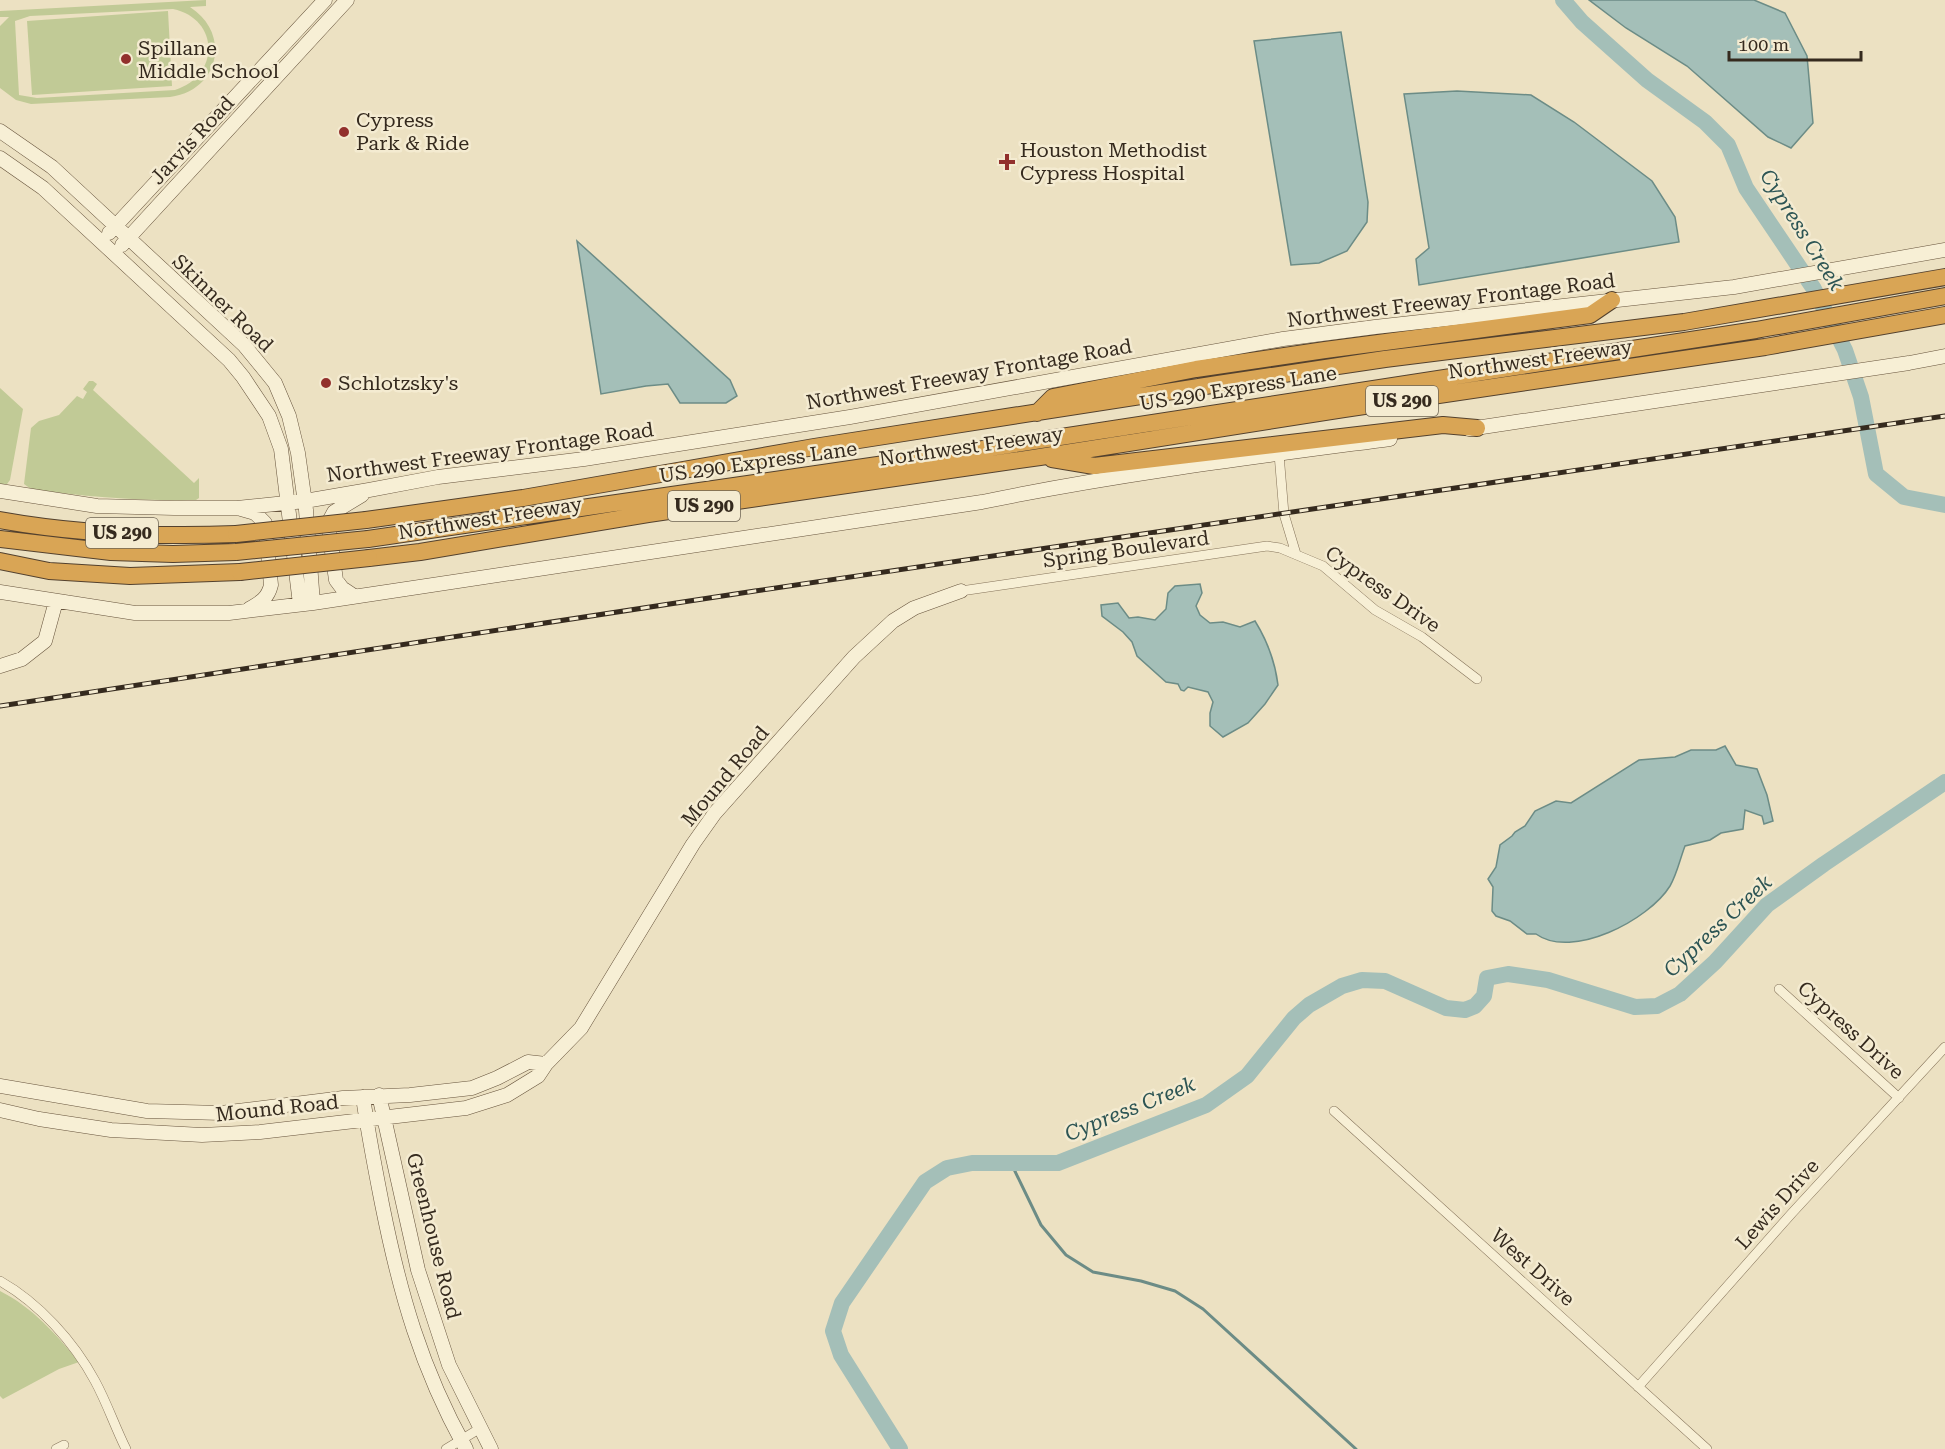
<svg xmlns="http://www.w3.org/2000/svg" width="1945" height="1449" font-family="'Roboto Serif',serif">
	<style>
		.green { fill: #c1ca96; fill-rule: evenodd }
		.water { fill: #a4bfb8; stroke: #6c8c86; stroke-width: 1.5 }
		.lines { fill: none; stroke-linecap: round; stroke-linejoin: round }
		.stream { stroke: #6c8c86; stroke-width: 3 }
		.river { stroke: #a4bfb8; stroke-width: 16 }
		.street-casing { stroke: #85735a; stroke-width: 10 }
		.secondary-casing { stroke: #67543d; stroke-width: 15 }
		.highway-casing { stroke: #53412e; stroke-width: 18 }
		.street { stroke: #f7efd5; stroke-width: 9 }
		.secondary { stroke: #f7efd5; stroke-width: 14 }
		.highway { stroke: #d9a555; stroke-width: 16 }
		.rail-casing { stroke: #352a1e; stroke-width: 5 }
		.rail { stroke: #f4ebd1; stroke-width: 3; stroke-dasharray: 9; stroke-linecap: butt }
		.highway-bridge-casing { stroke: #53412e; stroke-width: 18; stroke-linecap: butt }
		.highway-bridge { stroke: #d9a555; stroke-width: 16 }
		.poi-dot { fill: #92302c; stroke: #f4ebd1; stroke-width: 2 }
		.labels { text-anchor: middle; stroke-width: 5; stroke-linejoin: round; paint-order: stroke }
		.shield { fill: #f4ebd1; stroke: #6e6454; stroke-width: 1.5 }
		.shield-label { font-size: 18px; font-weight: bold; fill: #352a1e }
		.poi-label { font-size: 20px; fill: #352a1e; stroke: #f4ebd1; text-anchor: start }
		.street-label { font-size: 20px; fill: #352a1e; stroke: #f4ebd1 }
		.water-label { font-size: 21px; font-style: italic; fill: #2d5554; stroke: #f4ebd1 }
	</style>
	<rect width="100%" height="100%" fill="#ece1c2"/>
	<path class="green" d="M206 0V6L190 7C232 34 219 91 170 97L31 104 16 100 0 88V26L9 17H0V11ZM173 9C220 19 220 76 175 90L37 98 19 95 15 21 30 16Z
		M168 11 172 86 32 95 27 21Z
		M89 381H93L97 384 93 390 194 483 199 478V498L196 500C141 501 86 497 31 489L24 484 31 428 39 421 59 415 77 396 83 399 87 392 83 389Z
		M0 388 23 409 10 480 7 484 0 485Z
		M0 1291C32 1307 56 1334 79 1362L59 1369 3 1399 0 1396Z"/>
	<path class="water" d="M1589 0H1754L1785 13 1807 56 1813 123 1791 148 1768 137 1687 66 1626 28Z
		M1341 32 1368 202 1367 222 1347 251 1319 263 1291 265 1254 41Z
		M1457 91 1531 95 1574 122 1652 181 1675 217 1679 242 1419 285 1416 259 1429 248 1404 94Z
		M577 241 730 380 737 396 726 403H680L668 384 646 386 601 394Z
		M1200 584 1202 593 1196 606 1200 615 1210 623 1223 622 1240 627 1255 621C1268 642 1275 661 1278 685L1265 704 1248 723 1223 737 1210 726V713L1213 702 1208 692 1188 687 1184 691 1181 690 1178 684 1166 682 1137 656 1132 642 1123 632 1102 616 1101 605 1118 603 1129 618 1138 617 1155 620 1166 609 1168 593 1175 586Z
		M1725 746 1736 765 1757 769 1767 795 1773 821 1764 824 1762 816 1745 810 1743 829 1721 833 1710 840 1685 846C1680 859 1677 874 1670 886 1649 920 1572 960 1536 934H1527L1510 921 1496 916 1492 911 1493 887 1488 879 1496 867 1500 845 1512 836 1515 832 1525 826 1535 811 1556 801 1571 803 1639 760 1675 757 1691 750H1716Z"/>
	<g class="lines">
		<path class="stream" d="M1011 1163 1041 1225 1066 1255 1093 1272 1141 1281 1175 1291 1203 1309 1356 1449"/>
		<path class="river" d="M1563 0 1582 22 1647 80 1705 122 1728 145 1746 188 1814 289 1845 350 1861 397 1876 474 1904 497 1945 505
			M900 1449 841 1355 833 1331 842 1303 925 1182 947 1168 972 1163H1058L1206 1105 1247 1076 1294 1018 1309 1005 1342 986 1362 980 1385 981 1446 1008 1465 1010 1475 1006 1484 996 1487 978 1508 974 1548 980 1635 1007 1657 1006 1680 994 1715 962 1767 905 1824 864 1945 782"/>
		<defs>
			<path id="street" d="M1279 454 1284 514 1296 554
				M961 591 1267 546 1280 548 1323 566 1375 610 1422 637 1477 679
				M1779 989 1899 1098
				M1334 1111 1707 1449
				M0 1281C39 1303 74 1342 95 1381 107 1403 115 1427 126 1449
				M1638 1387 1792 1213 1945 1047
				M56 1449 64 1445
				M446 1449 479 1429"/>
			<path id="secondary" d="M0 131 52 167 244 345 275 383 289 416 298 453 306 510 313 603
				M0 158 43 188 229 360 243 377 269 416 281 449 300 604
				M109 233 325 0
				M122 245 347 0
				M1469 429 1909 363 1945 356
				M0 491 97 506 174 508H237L305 501 369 490 438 477 584 459 850 417 1283 339 1375 327 1734 287 1945 250
				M241 509 255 513 265 523 271 585C268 598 261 602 249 609
				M0 592 135 613H229L313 603 982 502C1117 474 1254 457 1390 439
				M354 596 342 588 336 580 328 523 334 512 362 495
				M0 666 22 659 45 641 56 601
				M0 1086 147 1111 221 1113 343 1098 410 1095 472 1088 497 1078 528 1062 546 1064
				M379 1095 418 1270 449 1365 491 1449
				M363 1097C368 1133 375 1168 382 1204 400 1294 421 1368 466 1449
				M0 1110 39 1119 111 1130 202 1135 260 1132 466 1108 507 1095 538 1076 546 1064 581 1028 693 844 715 813 854 657 893 621 914 608 961 591"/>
			<path id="highway" d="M1037 413 1053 397 1196 369 1325 350 1590 315 1612 300
				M1052 459 1094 466 1443 425 1477 428
				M0 520C78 534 157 537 236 534
				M366 520 523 498 814 447 1218 384 1385 359 1684 322 1945 277
				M0 539 111 552 173 554 236 552
				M368 539 905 461 1756 330 1945 296
				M369 558 420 552 648 514 1040 457 1344 409 1765 347 1945 315
				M0 561 49 571 130 576 240 572"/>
		</defs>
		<use href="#street" class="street-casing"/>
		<use href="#secondary" class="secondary-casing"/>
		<use href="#highway" class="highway-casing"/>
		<use href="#street" class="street"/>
		<use href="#secondary" class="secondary"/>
		<use href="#highway" class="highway"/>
		<defs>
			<path id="rail" d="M0 706 755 591 1945 416"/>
		</defs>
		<use href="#rail" class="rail-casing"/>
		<use href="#rail" class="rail"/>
		<defs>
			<path id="highway-bridge" d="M236 534 366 520
				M236 552 368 539
				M240 572 369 558"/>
		</defs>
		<use href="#highway-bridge" class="highway-bridge-casing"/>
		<use href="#highway-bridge" class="highway-bridge"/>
	</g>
	<g class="poi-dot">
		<circle cx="126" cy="59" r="6"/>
		<circle cx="344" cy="132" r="6"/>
		<path d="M1004 153h6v6h6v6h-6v6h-6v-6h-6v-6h6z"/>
		<circle cx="326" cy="383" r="6"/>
	</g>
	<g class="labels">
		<g class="shield">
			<rect x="1366" y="386" width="72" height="30" rx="4.5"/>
			<rect x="668" y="491" width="72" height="30" rx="4.5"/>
			<rect x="86" y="518" width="72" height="30" rx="4.5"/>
		</g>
		<g class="shield-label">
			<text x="1402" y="407">US 290</text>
			<text x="704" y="512">US 290</text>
			<text x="122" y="539">US 290</text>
		</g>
		<g class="poi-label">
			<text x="138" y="55">Spillane<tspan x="138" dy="23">Middle School</tspan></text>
			<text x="356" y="127">Cypress<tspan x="356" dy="23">Park &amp; Ride</tspan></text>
			<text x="1020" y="157">Houston Methodist<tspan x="1020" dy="23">Cypress Hospital</tspan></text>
			<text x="338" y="390">Schlotzsky's</text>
		</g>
		<g class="street-label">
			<text transform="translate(192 140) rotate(-47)" y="7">Jarvis Road</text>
			<text transform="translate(1451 300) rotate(-7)" y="7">Northwest Freeway Frontage Road</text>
			<text transform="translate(223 303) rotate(44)" y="7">Skinner Road</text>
			<text transform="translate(1540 359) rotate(-8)" y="7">Northwest Freeway</text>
			<text transform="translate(969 374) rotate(-10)" y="7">Northwest Freeway Frontage Road</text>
			<text transform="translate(1238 388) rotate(-9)" y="7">US 290 Express Lane</text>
			<text transform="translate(971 446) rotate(-8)" y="7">Northwest Freeway</text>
			<text transform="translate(490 452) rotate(-8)" y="7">Northwest Freeway Frontage Road</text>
			<text transform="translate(758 462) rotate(-8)" y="7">US 290 Express Lane</text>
			<text transform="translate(490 518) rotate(-9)" y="7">Northwest Freeway</text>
			<text transform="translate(1126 549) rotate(-8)" y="7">Spring Boulevard</text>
			<text transform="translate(1383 589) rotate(35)" y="7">Cypress Drive</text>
			<text transform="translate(725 776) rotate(-50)" y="7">Mound Road</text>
			<text transform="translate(1851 1030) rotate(42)" y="7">Cypress Drive</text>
			<text transform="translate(277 1108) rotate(-6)" y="7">Mound Road</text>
			<text transform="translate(1777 1204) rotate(-48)" y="7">Lewis Drive</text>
			<text transform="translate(434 1236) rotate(76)" y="7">Greenhouse Road</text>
			<text transform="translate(1533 1267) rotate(42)" y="7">West Drive</text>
		</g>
		<g class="water-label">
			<text transform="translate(1802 230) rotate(58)" y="7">Cypress Creek</text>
			<text transform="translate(1718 926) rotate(-43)" y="7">Cypress Creek</text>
			<text transform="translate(1130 1109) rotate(-22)" y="7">Cypress Creek</text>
		</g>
	</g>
	<path d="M1729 51v9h132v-9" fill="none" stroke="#352a1e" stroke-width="3"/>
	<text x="1738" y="51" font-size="18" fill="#352a1e" stroke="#f4ebd1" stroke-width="4.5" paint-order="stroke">100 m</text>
</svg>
